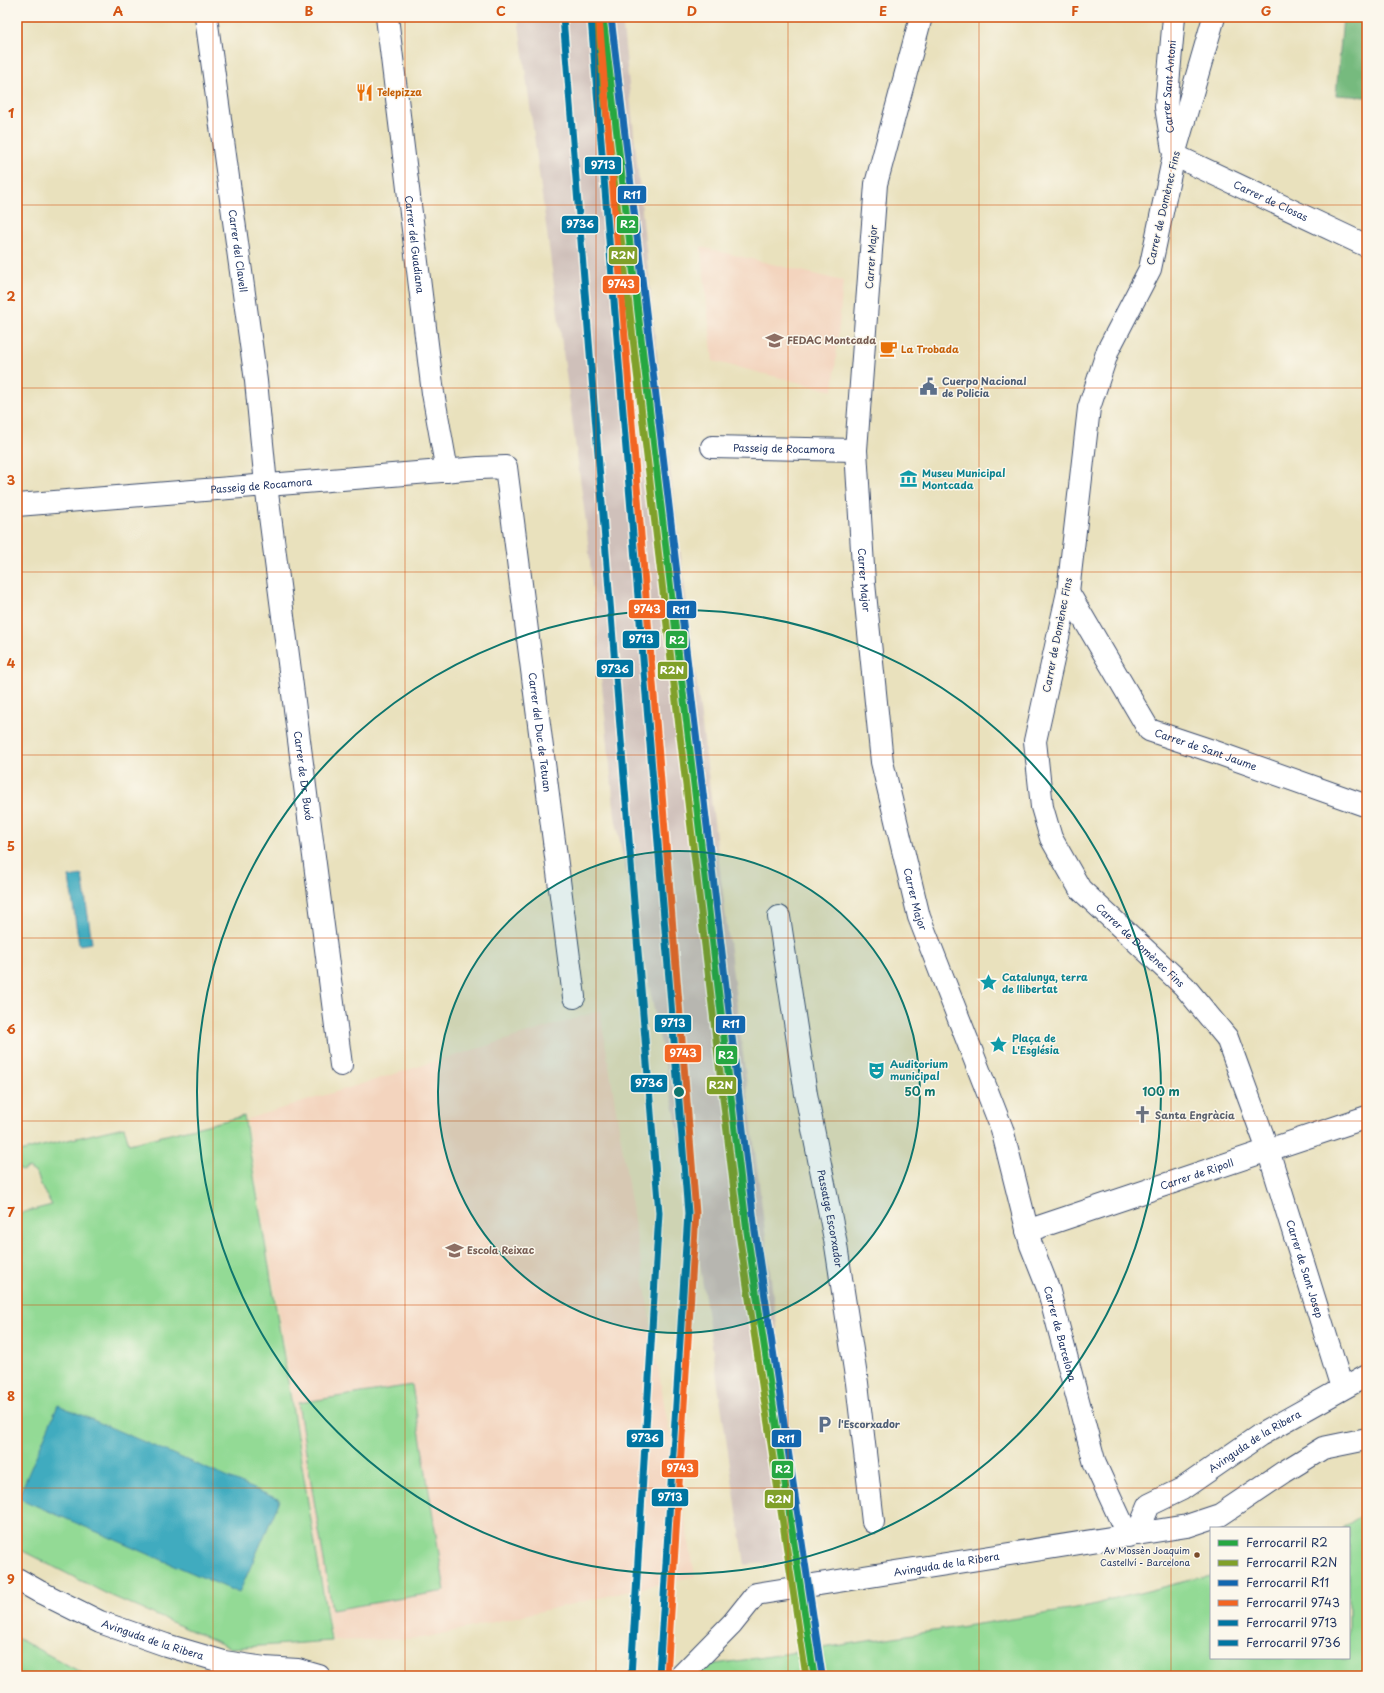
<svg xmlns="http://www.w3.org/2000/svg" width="1384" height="1693" font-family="'Playpen Sans',sans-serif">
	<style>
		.built { fill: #f3d4be }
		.industrial { fill: #cfc0ba }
		.green { fill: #93da95; stroke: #57847a }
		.forest { fill: #76ba7e; stroke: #48746e }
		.water { fill: #3fabbf; stroke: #2d6d8e }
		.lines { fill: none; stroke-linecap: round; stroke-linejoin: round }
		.street-casing { stroke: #3a4a6c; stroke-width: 24 }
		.street { stroke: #fff; stroke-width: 22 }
		.rail-1-casing { stroke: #fbf7ec; stroke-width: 10 }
		.rail-2-casing { stroke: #fbf7ec; stroke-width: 10 }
		.rail-3-casing { stroke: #fbf7ec; stroke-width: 10 }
		.rail-4-casing { stroke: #fbf7ec; stroke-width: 10 }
		.rail-5-casing { stroke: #fbf7ec; stroke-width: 10 }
		.rail-6-casing { stroke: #fbf7ec; stroke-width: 10 }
		.rail-1 { stroke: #26a741; stroke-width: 7 }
		.rail-2 { stroke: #80a029; stroke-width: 7 }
		.rail-3 { stroke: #1267af; stroke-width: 7 }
		.rail-4 { stroke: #f26522; stroke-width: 7 }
		.rail-5 { stroke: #0075a1; stroke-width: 7 }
		.rail-6 { stroke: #0075a1; stroke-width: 7 }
		.grid { fill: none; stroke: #d45514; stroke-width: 1; stroke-opacity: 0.55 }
		.ring { fill: none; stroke: #0f766e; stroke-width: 2 }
		.bus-dot { fill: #7a4b2a; stroke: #fbf7ec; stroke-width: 1.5 }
		.labels { text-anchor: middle; stroke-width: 3; stroke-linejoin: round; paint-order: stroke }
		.bus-label { font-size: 9px; fill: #1b2f5e; stroke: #fbf7ec; text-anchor: end }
		.street-label { font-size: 10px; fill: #1b2f5e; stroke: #fbf7ec }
		.food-label { font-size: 10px; font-weight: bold; fill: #c56008; stroke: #fbf7ec; text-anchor: start }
		.education-label { font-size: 10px; font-weight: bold; fill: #785e54; stroke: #fbf7ec; text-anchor: start }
		.service-label { font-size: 10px; font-weight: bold; fill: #4e5e75; stroke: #fbf7ec; text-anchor: start }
		.culture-label { font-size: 10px; font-weight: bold; fill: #0d838f; stroke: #fbf7ec; text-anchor: start }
		.worship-label { font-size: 10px; font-weight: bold; fill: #5b616d; stroke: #fbf7ec; text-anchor: start }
		.centre { fill: #0f766e; stroke: #fbf7ec; stroke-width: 2 }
		.ring-label { font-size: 12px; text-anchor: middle; font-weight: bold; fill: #0f766e; stroke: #fbf7ec; stroke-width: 3; stroke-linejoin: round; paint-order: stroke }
		.line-badge { stroke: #fbf7ec; stroke-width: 1.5 }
		.badge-label { font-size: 11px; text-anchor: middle; font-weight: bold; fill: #fff }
		.neatline { fill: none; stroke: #d45514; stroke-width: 1.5 }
		.grid-label { font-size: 13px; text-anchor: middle; font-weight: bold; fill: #d45514 }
	</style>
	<rect width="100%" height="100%" fill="#fbf7ec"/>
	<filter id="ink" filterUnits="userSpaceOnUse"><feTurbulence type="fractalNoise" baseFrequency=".025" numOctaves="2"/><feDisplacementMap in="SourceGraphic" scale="8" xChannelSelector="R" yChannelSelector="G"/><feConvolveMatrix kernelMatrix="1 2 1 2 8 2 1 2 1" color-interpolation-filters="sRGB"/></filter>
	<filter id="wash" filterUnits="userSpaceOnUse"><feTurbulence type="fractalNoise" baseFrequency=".012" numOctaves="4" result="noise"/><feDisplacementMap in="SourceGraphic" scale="16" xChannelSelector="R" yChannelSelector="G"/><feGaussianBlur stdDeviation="0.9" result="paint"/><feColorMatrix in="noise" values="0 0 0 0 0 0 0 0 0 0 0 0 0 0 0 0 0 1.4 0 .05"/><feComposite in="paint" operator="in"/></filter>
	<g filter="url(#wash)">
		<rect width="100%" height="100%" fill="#e9e1bd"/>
		<path class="built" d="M701 247 843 281 833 391 713 361Z
			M600 1011 660 1380 695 1576 423 1638 333 1641 247 1119Z"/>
		<path class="industrial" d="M518 17H622L662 404 806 1560 745 1565 684 1159 615 817 586 523Z"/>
		<path class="green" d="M244 1116 331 1641 231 1648 105 1593 17 1548V1214L52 1205 43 1190 37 1174 29 1168 21 1171 17 1166V1153L38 1147 124 1127 129 1144Z
			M412 1385 445 1591 332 1610 298 1403Z
			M1367 1512V1676H627L751 1659 1076 1609 1211 1575V1658H1349V1528H1342Z
			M17 1638 88 1676H17Z"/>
		<path class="forest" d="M1343 17H1367V97L1336 95Z"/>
		<path class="water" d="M1366 620H1367V643H1365L1366 638 1362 637Z
			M82 875 92 943 79 945 69 877Z
			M58 1405 280 1500 239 1593 18 1498Z"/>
	</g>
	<g filter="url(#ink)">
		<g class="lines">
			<defs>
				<g id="street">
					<path id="s1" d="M206 17 256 381 266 485 341 1065"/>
					<path id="s2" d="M387 17 433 393 447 471"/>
					<path id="s3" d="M921 17 876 184 856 450 864 583 882 762 919 917 1002 1129 1031 1245 1048 1288 1095 1464 1128 1536"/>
					<path id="s4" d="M1214 17 1174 155 1150 269 1108 350 1089 408 1068 592 1035 741 1042 807 1051 838 1080 889 1184 986 1227 1038 1268 1150 1342 1388"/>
					<path id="s5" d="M1173 150 1166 107 1174 17"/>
					<path id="s6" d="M1174 155 1367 246"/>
					<path id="s7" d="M712 447 856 450"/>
					<path id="s8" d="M17 505 479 468 506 467 574 997"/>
					<path id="s9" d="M1068 592 1149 730 1215 752 1367 806"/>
					<path id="s10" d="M779 917 806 1094 835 1239 857 1383 873 1522"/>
					<path id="s11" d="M1027 1231 1367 1117"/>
					<path id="s12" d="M1137 1534 1149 1505 1182 1489 1260 1435 1367 1375"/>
					<path id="s13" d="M17 1579 38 1591 100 1622 166 1645 224 1662 265 1668 298 1670 319 1676"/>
					<path id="s14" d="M681 1676 732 1624 756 1594 1187 1526 1220 1515 1284 1472 1323 1448 1367 1439"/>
				</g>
			</defs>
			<use href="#street" class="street-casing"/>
			<use href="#street" class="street"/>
			<defs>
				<path id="rail-1" d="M603 17 747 1232 814 1676"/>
				<path id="rail-2" d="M595 18 739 1233 806 1676"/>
				<path id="rail-3" d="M611 17 755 1231 822 1675"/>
				<path id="rail-4" d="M599 17 696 1213 667 1676"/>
				<path id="rail-5" d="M591 18 688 1213 659 1675"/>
				<path id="rail-6" d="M563 17 659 1213 631 1676"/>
			</defs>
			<use href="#rail-1" class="rail-1-casing"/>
			<use href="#rail-2" class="rail-2-casing"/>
			<use href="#rail-3" class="rail-3-casing"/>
			<use href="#rail-4" class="rail-4-casing"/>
			<use href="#rail-5" class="rail-5-casing"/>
			<use href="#rail-6" class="rail-6-casing"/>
			<use href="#rail-1" class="rail-1"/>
			<use href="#rail-2" class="rail-2"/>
			<use href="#rail-3" class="rail-3"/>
			<use href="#rail-4" class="rail-4"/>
			<use href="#rail-5" class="rail-5"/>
			<use href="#rail-6" class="rail-6"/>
		</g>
	</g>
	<path class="grid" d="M213 17V1676M405 17V1676M596 17V1676M788 17V1676M979 17V1676M1171 17V1676M17 205H1367M17 388H1367M17 572H1367M17 755H1367M17 938H1367M17 1121H1367M17 1305H1367M17 1488H1367"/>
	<circle cx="679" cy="1092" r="241" fill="#0f766e" fill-opacity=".12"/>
	<g class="ring">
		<circle cx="679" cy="1092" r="241"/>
		<circle cx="679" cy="1092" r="482"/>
	</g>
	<defs>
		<symbol id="restaurant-bare" viewBox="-9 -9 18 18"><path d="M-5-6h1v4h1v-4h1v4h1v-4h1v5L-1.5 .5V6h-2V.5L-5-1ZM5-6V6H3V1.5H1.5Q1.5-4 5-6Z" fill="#e8710a" stroke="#fbf7ec" stroke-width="2.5" paint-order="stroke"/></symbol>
		<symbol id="school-bare" viewBox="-9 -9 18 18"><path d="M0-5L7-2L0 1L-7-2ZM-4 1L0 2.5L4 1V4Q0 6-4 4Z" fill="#8d6e63" stroke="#fbf7ec" stroke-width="2.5" paint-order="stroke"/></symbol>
		<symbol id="cafe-bare" viewBox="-9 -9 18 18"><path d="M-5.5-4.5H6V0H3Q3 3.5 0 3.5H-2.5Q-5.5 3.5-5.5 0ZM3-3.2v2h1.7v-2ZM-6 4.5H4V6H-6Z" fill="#e8710a" stroke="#fbf7ec" stroke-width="2.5" paint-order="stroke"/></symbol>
		<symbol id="civic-bare" viewBox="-9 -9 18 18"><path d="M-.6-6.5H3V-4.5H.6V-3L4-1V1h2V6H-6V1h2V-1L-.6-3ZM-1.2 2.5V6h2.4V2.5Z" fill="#5c6f8a" stroke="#fbf7ec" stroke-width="2.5" paint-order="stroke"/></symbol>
		<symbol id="museum-bare" viewBox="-9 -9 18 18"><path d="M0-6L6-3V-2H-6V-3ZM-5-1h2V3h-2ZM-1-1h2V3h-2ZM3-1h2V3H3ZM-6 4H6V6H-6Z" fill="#0f9aa8" stroke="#fbf7ec" stroke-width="2.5" paint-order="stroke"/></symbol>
		<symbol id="sight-bare" viewBox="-9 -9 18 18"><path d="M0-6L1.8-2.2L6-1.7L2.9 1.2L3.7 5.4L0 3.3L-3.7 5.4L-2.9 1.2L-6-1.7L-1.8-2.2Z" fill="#0f9aa8" stroke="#fbf7ec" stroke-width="2.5" paint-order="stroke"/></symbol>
		<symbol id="theatre-bare" viewBox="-9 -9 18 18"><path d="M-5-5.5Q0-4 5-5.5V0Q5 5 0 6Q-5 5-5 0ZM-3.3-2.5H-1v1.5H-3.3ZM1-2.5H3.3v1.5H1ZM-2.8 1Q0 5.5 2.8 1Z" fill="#0f9aa8" stroke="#fbf7ec" stroke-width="2.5" paint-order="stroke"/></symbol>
		<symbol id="church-bare" viewBox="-9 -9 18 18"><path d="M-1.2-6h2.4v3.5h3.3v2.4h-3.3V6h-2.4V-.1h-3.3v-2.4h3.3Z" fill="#6b7280" stroke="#fbf7ec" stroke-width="2.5" paint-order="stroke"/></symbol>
		<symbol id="parking-bare" viewBox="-9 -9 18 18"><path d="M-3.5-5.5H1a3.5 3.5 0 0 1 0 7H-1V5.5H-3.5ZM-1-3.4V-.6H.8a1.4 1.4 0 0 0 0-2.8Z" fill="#5c6f8a" stroke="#fbf7ec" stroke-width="2.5" paint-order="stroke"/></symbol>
	</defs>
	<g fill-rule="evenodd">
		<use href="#restaurant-bare" x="352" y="80" width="25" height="25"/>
		<use href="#school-bare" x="762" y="328" width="25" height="25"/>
		<use href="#cafe-bare" x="876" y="336" width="25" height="25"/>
		<use href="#civic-bare" x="916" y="374" width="25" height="25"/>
		<use href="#museum-bare" x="896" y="466" width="25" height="25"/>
		<use href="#sight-bare" x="976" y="970" width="25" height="25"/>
		<use href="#sight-bare" x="986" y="1032" width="25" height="25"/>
		<use href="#theatre-bare" x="864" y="1058" width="25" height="25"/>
		<use href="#church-bare" x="1130" y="1102" width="25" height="25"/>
		<use href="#school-bare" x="442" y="1238" width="25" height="25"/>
		<use href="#parking-bare" x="812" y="1412" width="25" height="25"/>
	</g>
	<circle class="bus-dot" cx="1197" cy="1555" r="3.5"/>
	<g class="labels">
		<g class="bus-label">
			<text x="1190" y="1554">Av Mossèn Joaquim<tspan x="1190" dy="12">Castellví - Barcelona</tspan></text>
		</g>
		<g class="street-label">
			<text dy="4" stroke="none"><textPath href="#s5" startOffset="64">Carrer Sant Antoni</textPath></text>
			<text dy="4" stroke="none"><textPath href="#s6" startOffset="107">Carrer de Closas</textPath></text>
			<text transform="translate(1163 208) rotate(-77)" y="4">Carrer de Domènec Fins</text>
			<text dy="4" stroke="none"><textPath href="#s2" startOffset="229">Carrer del Guadiana</textPath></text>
			<text dy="4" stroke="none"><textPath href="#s1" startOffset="236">Carrer del Clavell</textPath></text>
			<text transform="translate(871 257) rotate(-86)" y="4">Carrer Major</text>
			<text dy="4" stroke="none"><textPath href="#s7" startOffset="72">Passeig de Rocamora</textPath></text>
			<text dy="4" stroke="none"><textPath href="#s8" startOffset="245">Passeig de Rocamora</textPath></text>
			<text dy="4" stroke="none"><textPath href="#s3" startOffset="570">Carrer Major</textPath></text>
			<text transform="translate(1057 635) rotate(-79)" y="4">Carrer de Domènec Fins</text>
			<text dy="4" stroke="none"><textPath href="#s8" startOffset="758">Carrer del Duc de Tetuan</textPath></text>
			<text dy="4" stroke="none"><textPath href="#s9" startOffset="220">Carrer de Sant Jaume</textPath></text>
			<text dy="4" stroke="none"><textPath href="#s1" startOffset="765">Carrer de Dr. Buxó</textPath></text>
			<text dy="4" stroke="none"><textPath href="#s3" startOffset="894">Carrer Major</textPath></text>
			<text dy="4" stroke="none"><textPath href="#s4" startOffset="990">Carrer de Domènec Fins</textPath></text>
			<text dy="4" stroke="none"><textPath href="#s11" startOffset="179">Carrer de Ripoll</textPath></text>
			<text dy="4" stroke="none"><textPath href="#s10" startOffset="306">Passatge Escorxador</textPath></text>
			<text dy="4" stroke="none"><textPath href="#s4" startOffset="1361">Carrer de Sant Josep</textPath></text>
			<text dy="4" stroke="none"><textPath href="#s3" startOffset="1353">Carrer de Barcelona</textPath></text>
			<text dy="4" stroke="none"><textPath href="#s12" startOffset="155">Avinguda de la Ribera</textPath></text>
			<text dy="4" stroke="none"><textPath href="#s14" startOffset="304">Avinguda de la Ribera</textPath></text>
			<text dy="4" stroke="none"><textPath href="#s13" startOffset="149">Avinguda de la Ribera</textPath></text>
		</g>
		<g class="food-label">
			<text x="377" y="96">Telepizza</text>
			<text x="901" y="353">La Trobada</text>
		</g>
		<g class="education-label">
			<text x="787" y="344">FEDAC Montcada</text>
			<text x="467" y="1254">Escola Reixac</text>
		</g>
		<g class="service-label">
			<text x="942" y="385">Cuerpo Nacional<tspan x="942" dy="12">de Policia</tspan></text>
			<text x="838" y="1428">l'Escorxador</text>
		</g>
		<g class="culture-label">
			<text x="922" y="477">Museu Municipal<tspan x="922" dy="12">Montcada</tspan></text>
			<text x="1002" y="981">Catalunya, terra<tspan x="1002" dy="12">de llibertat</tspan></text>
			<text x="1012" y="1042">Plaça de<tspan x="1012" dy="12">L'Església</tspan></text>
			<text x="890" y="1068">Auditorium<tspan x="890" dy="12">municipal</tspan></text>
		</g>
		<g class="worship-label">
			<text x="1155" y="1119">Santa Engràcia</text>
		</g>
	</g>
	<circle cx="679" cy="1092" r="6" class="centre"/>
	<g class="ring-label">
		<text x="920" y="1096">50 m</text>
		<text x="1161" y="1096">100 m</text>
	</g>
	<g class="line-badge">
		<rect x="584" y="156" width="38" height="19" rx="4" fill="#0075a1"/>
		<rect x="617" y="185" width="30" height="19" rx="4" fill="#1267af"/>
		<rect x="561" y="215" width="38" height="19" rx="4" fill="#0075a1"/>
		<rect x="616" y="215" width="23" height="19" rx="4" fill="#26a741"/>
		<rect x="608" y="246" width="30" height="19" rx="4" fill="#80a029"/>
		<rect x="602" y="275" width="38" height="19" rx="4" fill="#f26522"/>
		<rect x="628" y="599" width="38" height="20" rx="4" fill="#f26522"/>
		<rect x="666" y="600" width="31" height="19" rx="4" fill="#1267af"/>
		<rect x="622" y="630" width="38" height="19" rx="4" fill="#0075a1"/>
		<rect x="665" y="630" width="23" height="19" rx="4" fill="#26a741"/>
		<rect x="596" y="659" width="38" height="19" rx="4" fill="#0075a1"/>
		<rect x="657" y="661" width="31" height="19" rx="4" fill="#80a029"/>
		<rect x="654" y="1014" width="38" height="19" rx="4" fill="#0075a1"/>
		<rect x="715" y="1015" width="31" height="19" rx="4" fill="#1267af"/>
		<rect x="664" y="1044" width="38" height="19" rx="4" fill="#f26522"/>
		<rect x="715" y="1045" width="23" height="20" rx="4" fill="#26a741"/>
		<rect x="630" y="1074" width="38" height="19" rx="4" fill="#0075a1"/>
		<rect x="706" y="1076" width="31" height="19" rx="4" fill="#80a029"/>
		<rect x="626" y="1429" width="38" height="19" rx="4" fill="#0075a1"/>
		<rect x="771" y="1429" width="31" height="19" rx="4" fill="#1267af"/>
		<rect x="661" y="1459" width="38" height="19" rx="4" fill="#f26522"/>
		<rect x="771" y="1460" width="23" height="19" rx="4" fill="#26a741"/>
		<rect x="651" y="1488" width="38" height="19" rx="4" fill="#0075a1"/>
		<rect x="764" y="1489" width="30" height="20" rx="4" fill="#80a029"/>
	</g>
	<g class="badge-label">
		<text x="603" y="169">9713</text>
		<text x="632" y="199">R11</text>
		<text x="580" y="228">9736</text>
		<text x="628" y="228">R2</text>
		<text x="623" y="259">R2N</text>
		<text x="621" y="288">9743</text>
		<text x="647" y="613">9743</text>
		<text x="681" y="614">R11</text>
		<text x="641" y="643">9713</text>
		<text x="677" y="644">R2</text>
		<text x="615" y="673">9736</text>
		<text x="672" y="674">R2N</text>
		<text x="673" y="1027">9713</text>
		<text x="731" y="1028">R11</text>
		<text x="683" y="1057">9743</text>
		<text x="726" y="1059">R2</text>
		<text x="649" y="1087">9736</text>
		<text x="721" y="1089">R2N</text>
		<text x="645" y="1442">9736</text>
		<text x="786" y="1443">R11</text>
		<text x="680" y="1472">9743</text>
		<text x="783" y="1473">R2</text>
		<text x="670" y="1501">9713</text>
		<text x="779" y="1503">R2N</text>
	</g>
	<rect width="1384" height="1693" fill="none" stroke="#fbf7ec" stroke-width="44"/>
	<rect x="1210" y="1527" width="140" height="132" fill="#fbf7ec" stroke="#a1a7b3"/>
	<rect x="1218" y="1540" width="20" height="6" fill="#26a741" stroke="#a1a7b3"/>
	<text x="1246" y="1547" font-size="12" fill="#1b2f5e">Ferrocarril R2</text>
	<rect x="1218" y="1560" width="20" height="6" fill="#80a029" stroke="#a1a7b3"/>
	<text x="1246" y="1567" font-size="12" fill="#1b2f5e">Ferrocarril R2N</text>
	<rect x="1218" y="1580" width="20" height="6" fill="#1267af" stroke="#a1a7b3"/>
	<text x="1246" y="1587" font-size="12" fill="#1b2f5e">Ferrocarril R11</text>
	<rect x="1218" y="1600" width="20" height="6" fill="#f26522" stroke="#a1a7b3"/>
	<text x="1246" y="1607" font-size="12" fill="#1b2f5e">Ferrocarril 9743</text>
	<rect x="1218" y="1620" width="20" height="6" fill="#0075a1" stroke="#a1a7b3"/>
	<text x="1246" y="1627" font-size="12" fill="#1b2f5e">Ferrocarril 9713</text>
	<rect x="1218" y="1640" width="20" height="6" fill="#0075a1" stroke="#a1a7b3"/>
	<text x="1246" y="1647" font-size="12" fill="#1b2f5e">Ferrocarril 9736</text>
	<rect x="22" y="22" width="1340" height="1649" class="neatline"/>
	<g class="grid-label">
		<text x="118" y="16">A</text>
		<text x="309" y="16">B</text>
		<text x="501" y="16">C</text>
		<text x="692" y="16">D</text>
		<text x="883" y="16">E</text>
		<text x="1075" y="16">F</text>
		<text x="1266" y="16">G</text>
		<text x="11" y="118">1</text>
		<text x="11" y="301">2</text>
		<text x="11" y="485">3</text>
		<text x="11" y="668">4</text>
		<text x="11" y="851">5</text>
		<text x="11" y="1034">6</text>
		<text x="11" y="1217">7</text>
		<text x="11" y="1401">8</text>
		<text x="11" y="1584">9</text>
	</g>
</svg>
